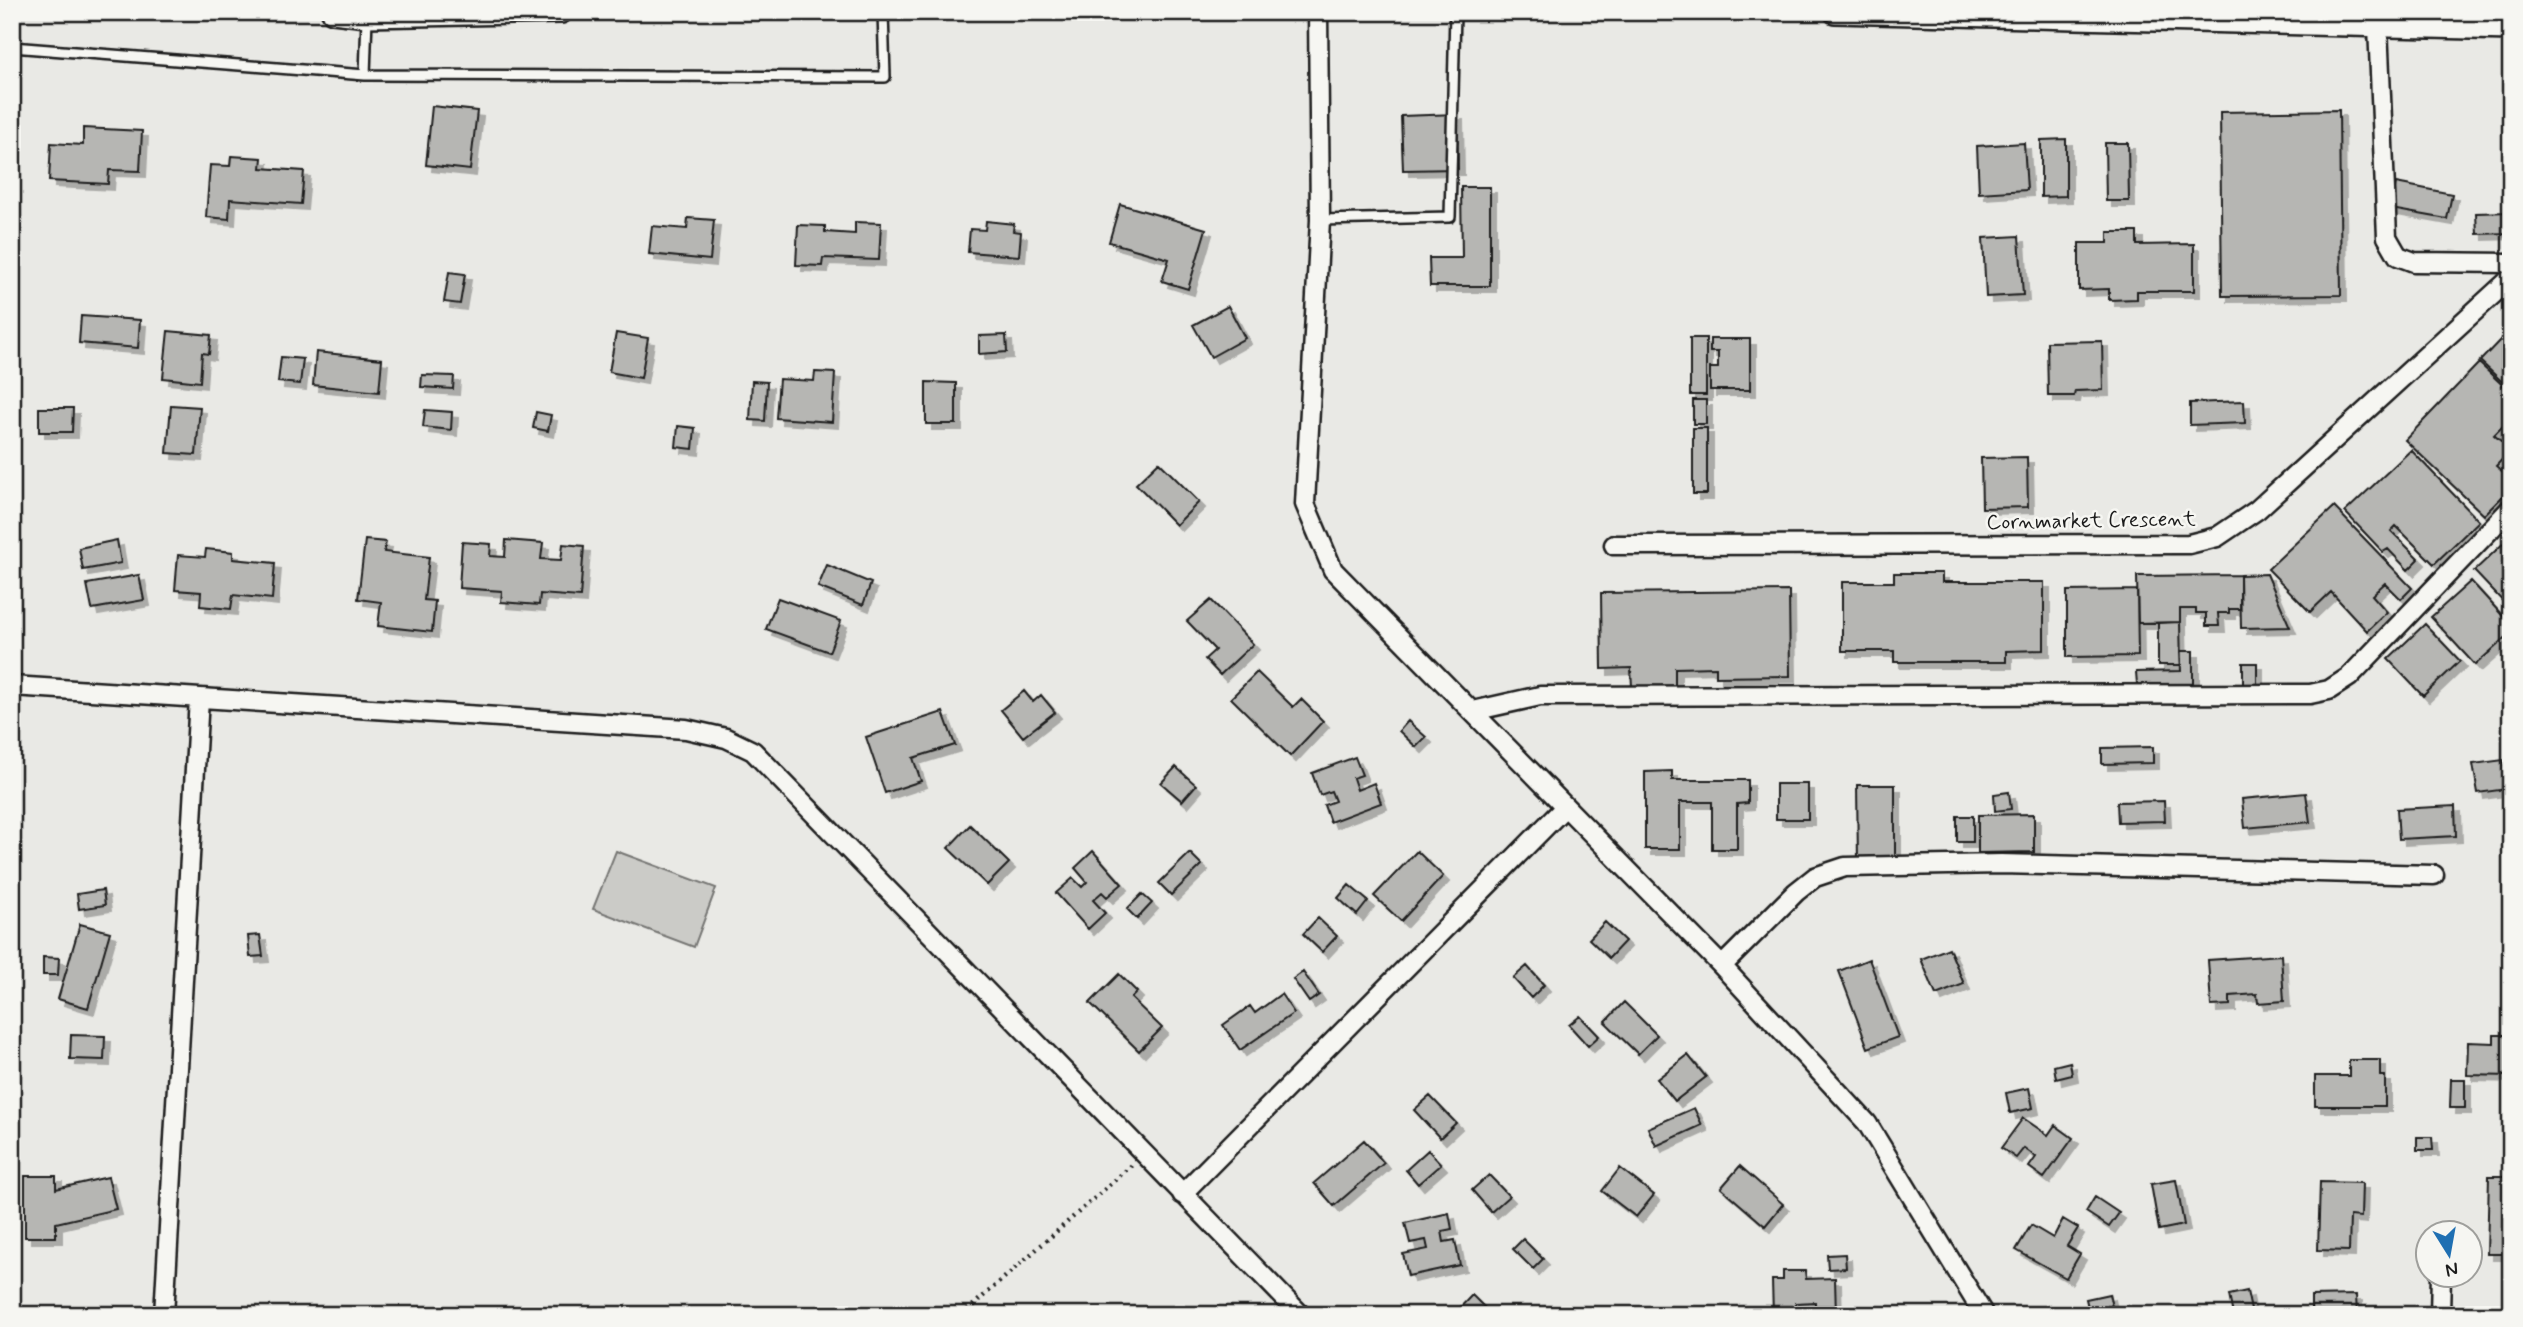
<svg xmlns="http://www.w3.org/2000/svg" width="2523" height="1327" font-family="Mynerve,sans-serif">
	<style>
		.green { fill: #cbcbc7; stroke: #747472; stroke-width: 2 }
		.building { fill: #b6b6b3; stroke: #1c1c1c; stroke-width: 2; filter: url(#shadow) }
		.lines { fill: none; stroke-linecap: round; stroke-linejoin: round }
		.service-casing { stroke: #1c1c1c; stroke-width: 14 }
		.minor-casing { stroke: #1c1c1c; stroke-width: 23 }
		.tertiary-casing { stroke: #1c1c1c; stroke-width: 26 }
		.path { stroke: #1c1c1c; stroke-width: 4.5; stroke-dasharray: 2 5; stroke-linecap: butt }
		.service { stroke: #f6f6f2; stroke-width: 9 }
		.minor { stroke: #f6f6f2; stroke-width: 18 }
		.tertiary { stroke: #f6f6f2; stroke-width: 21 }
		.labels { text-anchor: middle; stroke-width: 5; stroke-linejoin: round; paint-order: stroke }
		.street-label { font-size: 21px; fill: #1c1c1c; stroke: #f6f6f2 }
	</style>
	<defs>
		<filter id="shadow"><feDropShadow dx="6" dy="6" stdDeviation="0" flood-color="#0004"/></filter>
	</defs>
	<rect width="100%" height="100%" fill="#e9e9e5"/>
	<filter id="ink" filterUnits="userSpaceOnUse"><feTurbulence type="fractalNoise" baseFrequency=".0143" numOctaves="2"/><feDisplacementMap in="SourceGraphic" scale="14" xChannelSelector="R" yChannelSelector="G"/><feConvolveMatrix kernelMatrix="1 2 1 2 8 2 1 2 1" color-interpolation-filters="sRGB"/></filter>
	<g filter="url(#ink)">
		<path class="green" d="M616 851 716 888 694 947 593 909Z"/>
		<path class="building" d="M432 106 477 111 470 170 426 165Z
			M2339 110 2341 295 2222 296 2220 112Z
			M1457 114 1458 169 1403 170 1401 116Z
			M83 128 142 131 140 171 109 170 108 184 49 181 51 143 83 145Z
			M2066 139V196L2041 197V140Z
			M2024 143 2027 190 1979 193 1977 146Z
			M2105 143H2128L2129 201H2106Z
			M231 156 262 158 261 168 304 171 301 204 230 199 229 219 206 217 210 165 230 166Z
			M2396 183 2452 194 2447 219 2391 209Z
			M1461 187H1490V286H1430L1429 258H1462Z
			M1120 204 1206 229 1188 289 1162 281 1169 259 1109 242Z
			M2510 212 2511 233 2477 234 2476 213Z
			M688 218 714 220 710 260 649 254 652 226 687 229Z
			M986 221 1014 224 1013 231 1021 232 1019 256 968 252 970 229 985 230Z
			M855 222 881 223 879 260 823 258 822 266 796 265 798 225 825 226V232L855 234Z
			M2108 232H2137V245L2194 244V291H2137V299L2109 300V289L2079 290V243H2108Z
			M2019 236 2023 295 1986 297 1983 238Z
			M449 272 465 274 460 304 444 302Z
			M1228 306 1245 338 1211 357 1193 325Z
			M81 316 140 320 138 348 79 343Z
			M168 331 211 335 209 354 202 353 200 382 163 378Z
			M616 333 648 338 641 378 609 372Z
			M1006 335 1007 352 979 354V336Z
			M1690 338H1706V395H1690Z
			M2502 338 2511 346V390L2480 361Z
			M1710 339H1750V390H1710V368H1718V352H1710Z
			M2102 341 2103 390 2075 391 2074 396H2048L2047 342Z
			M316 352 382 359 379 392 313 385Z
			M281 357 303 359 300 384 278 382Z
			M2479 363 2511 393V418L2494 435 2511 450 2496 466 2511 479V488L2484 515 2405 440Z
			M815 372 835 373 832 422 776 418 779 379 814 381Z
			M422 375 454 376 453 389 421 387Z
			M752 381 767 382 765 421 750 420Z
			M926 382 956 383V424H926Z
			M1693 400H1706V424H1693Z
			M2244 401 2245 423 2190 425V403Z
			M171 405 200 407 196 455 167 453Z
			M39 408H73L72 432H39Z
			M425 410 452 412 451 430 423 427Z
			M536 412 551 415 548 431 533 428Z
			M678 426 695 428 693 449 676 447Z
			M1693 428H1707V494H1693Z
			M2411 450 2479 521 2434 564 2396 526 2391 531 2419 559 2408 570 2388 549 2383 552 2345 512Z
			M2511 450V479L2496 466Z
			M2027 457 2028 507 1982 508 1981 458Z
			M1159 462 1199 502 1176 525 1136 484Z
			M2334 507 2412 588 2401 599 2385 583 2372 595 2387 612 2367 631 2331 592 2310 612 2268 569Z
			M2509 538 2511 540V610L2474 571Z
			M117 540 121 563 83 570 79 548Z
			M365 540 386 542 384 552 429 557 424 600 435 601 432 632 378 626 381 602 358 599Z
			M506 540 543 543 541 559 561 560 563 544 584 546 580 597 540 594 539 605 501 602 502 591 459 588 462 542 491 544 490 556 505 557Z
			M206 549 233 552V559L275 563 272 599 233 595 231 609 200 606 201 592 175 590 178 555 205 557Z
			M827 565 871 583 863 605 818 587Z
			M1894 573H1942V582H2044V650L2006 651V662H1894V651H1842V582H1894Z
			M2267 574 2290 627 2241 628 2240 575Z
			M139 575 144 600 92 609 87 584Z
			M2240 575V609H2229V613H2218L2219 626H2206V613H2196V609H2180V622L2138 623 2137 576Z
			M2471 581 2511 625V633L2475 665 2431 617Z
			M2137 590 2138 656 2067 657V591Z
			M1789 591 1790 676 1716 677V667L1675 668V686L1632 687 1631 668 1602 669 1601 593Z
			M778 598 841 621 829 652 766 629Z
			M1211 600 1253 644 1220 675 1205 659 1215 650 1187 621Z
			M2180 622 2181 665H2158V623Z
			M2425 624 2460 661 2423 696 2388 659Z
			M2180 651H2193V684H2137L2136 672 2181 671Z
			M2243 663H2257V684L2243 685Z
			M1257 672 1293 707 1301 699 1323 721 1290 756 1231 698Z
			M1024 691 1033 702 1041 695 1055 712 1023 737 1001 710Z
			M943 712 955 745 913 758 921 781 885 793 866 737Z
			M1408 721 1426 737 1416 747 1399 731Z
			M2153 747V763L2102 764V748Z
			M1355 757 1362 775 1353 778 1357 790 1374 783 1381 803 1330 822 1324 805 1335 801 1331 791 1320 795 1312 773Z
			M2503 760 2507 789 2478 793 2473 764Z
			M1176 767 1196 785 1182 801 1161 783Z
			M1672 771V780H1748V803L1737 804V849H1712V802H1680V849H1645V772Z
			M1776 784H1808V819H1776Z
			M1857 785H1895V862H1858Z
			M2009 792 2011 809 1995 811 1994 794Z
			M2306 793 2310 822 2245 828 2242 799Z
			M2164 801 2165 821 2118 822 2117 802Z
			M2455 806 2456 836 2399 839 2397 809Z
			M2034 814V852L1978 853V815Z
			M1957 816H1973V842H1957Z
			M970 825 1009 863 987 885 948 848Z
			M1093 851 1122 884 1107 897 1102 892 1093 900 1105 913 1088 929 1056 893 1073 878 1082 887 1087 882 1075 868Z
			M1417 851 1443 876 1401 921 1374 896Z
			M1190 853 1202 865 1171 895 1159 883Z
			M1349 885 1368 901 1357 915 1338 898Z
			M103 890 105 905 79 909 77 894Z
			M1142 894 1152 903 1137 919 1127 909Z
			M1318 918 1337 936 1322 952 1303 934Z
			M1605 922 1625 941 1609 958 1589 939Z
			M80 924 110 932 88 1008 58 999Z
			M260 935 263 956 250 957 248 936Z
			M1949 948 1964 984 1936 995 1921 959Z
			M2281 955 2284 1001 2258 1003 2257 994 2230 996V1005L2211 1006 2208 960Z
			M43 957 59 958 58 975H43Z
			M1869 959 1898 1037 1868 1048 1839 971Z
			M1527 966 1544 985 1531 998 1513 978Z
			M1303 972 1319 995 1309 1002 1293 979Z
			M1119 974 1137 992 1131 998 1162 1028 1139 1051 1090 1003Z
			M1281 994 1294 1013 1240 1050 1223 1025 1250 1006 1255 1013Z
			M1624 1002 1657 1035 1638 1054 1605 1022Z
			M1580 1016 1599 1036 1588 1046 1569 1025Z
			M71 1035 105 1036 104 1060 70 1059Z
			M2494 1035H2511V1076L2467 1075 2468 1042 2494 1043Z
			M1688 1055 1706 1077 1675 1101 1657 1079Z
			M2349 1060H2380V1076H2385V1106H2315V1076H2349Z
			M2070 1062 2072 1075 2056 1079 2054 1066Z
			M2451 1079H2465V1108H2450Z
			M2029 1088 2033 1108 2010 1113 2006 1093Z
			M1430 1096 1456 1123 1440 1138 1414 1110Z
			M1694 1108 1702 1125 1656 1146 1648 1128Z
			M2023 1118 2048 1135 2055 1125 2073 1138 2044 1178 2029 1167 2036 1157 2024 1148 2016 1158 2001 1148Z
			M2417 1137H2432L2433 1150H2417Z
			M1364 1140 1384 1163 1334 1206 1314 1183Z
			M1428 1150 1441 1164 1418 1184 1406 1170Z
			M1740 1166 1783 1204 1765 1226 1721 1188Z
			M1620 1168 1654 1195 1636 1217 1602 1191Z
			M1489 1175 1509 1196 1491 1212 1472 1190Z
			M25 1176H56V1189L108 1177 116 1209 56 1223V1237H25Z
			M2489 1176H2511V1254H2487Z
			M2176 1180 2184 1225 2159 1230 2151 1184Z
			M2320 1182 2362 1183 2361 1217 2350 1216 2349 1251 2318 1250Z
			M2095 1197 2119 1213 2109 1227 2086 1212Z
			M1449 1213 1452 1229 1442 1231 1444 1242 1455 1240 1460 1265 1408 1276 1403 1254 1428 1249 1426 1240 1410 1243 1405 1223Z
			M2063 1219 2078 1228 2067 1246 2080 1254 2066 1278 2016 1250 2031 1225 2053 1238Z
			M1523 1239 1543 1259 1533 1269 1513 1249Z
			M1845 1254 1846 1268 1828 1269 1827 1255Z
			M1783 1271H1805L1806 1279 1835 1278 1836 1315H1815V1302L1796 1303V1315H1773L1772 1280H1783Z
			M2247 1291 2252 1315H2233L2229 1295Z
			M2109 1294 2114 1315H2090L2086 1299Z
			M1472 1295 1492 1315H1453Z
			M2356 1295 2357 1315H2311V1296Z"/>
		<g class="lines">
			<defs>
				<path id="service" d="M12 47 365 75 367 17
					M365 75 885 77 883 12
					M1320 220 1450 217 1455 12"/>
				<path id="minor" d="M1318 12 1320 220 1305 504 1333 570 1722 966 1867 1123 1984 1315
					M2378 26 2387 237 2398 256 2414 262 2511 263
					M1614 545 2189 544 2217 537 2257 510 2511 278
					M12 686 686 729 726 738 753 751 1301 1315
					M1473 711 1540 696 2310 694 2329 690 2349 677 2511 508
					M1722 966 1796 892 1815 877 1845 867 2001 864 2434 875
					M1182 1194 1565 807
					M164 1315 199 698
					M2440 1315 2441 1274"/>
				<path id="tertiary" d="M333 12 367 16 561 12
					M1835 12 2511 29"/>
			</defs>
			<use href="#service" class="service-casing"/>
			<use href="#minor" class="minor-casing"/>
			<use href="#tertiary" class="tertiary-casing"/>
			<path class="path" d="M962 1315 1132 1165"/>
			<use href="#service" class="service"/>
			<use href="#minor" class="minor"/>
			<use href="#tertiary" class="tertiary"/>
		</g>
	</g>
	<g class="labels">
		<g class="street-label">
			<text transform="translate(2091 520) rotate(-1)" y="7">Cornmarket Crescent</text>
		</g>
	</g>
	<rect width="2523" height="1327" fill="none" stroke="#f6f6f2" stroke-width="42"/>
	<rect x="21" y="21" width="2481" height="1285" fill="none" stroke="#1c1c1c" stroke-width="2.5" filter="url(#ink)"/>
	<g transform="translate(2449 1254) rotate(169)"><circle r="33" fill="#f6f6f2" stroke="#9f9f9c" stroke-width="2"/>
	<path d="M0-5L12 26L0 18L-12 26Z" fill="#1f6fb2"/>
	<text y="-10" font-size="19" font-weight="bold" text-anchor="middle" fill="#1c1c1c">N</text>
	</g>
</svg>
